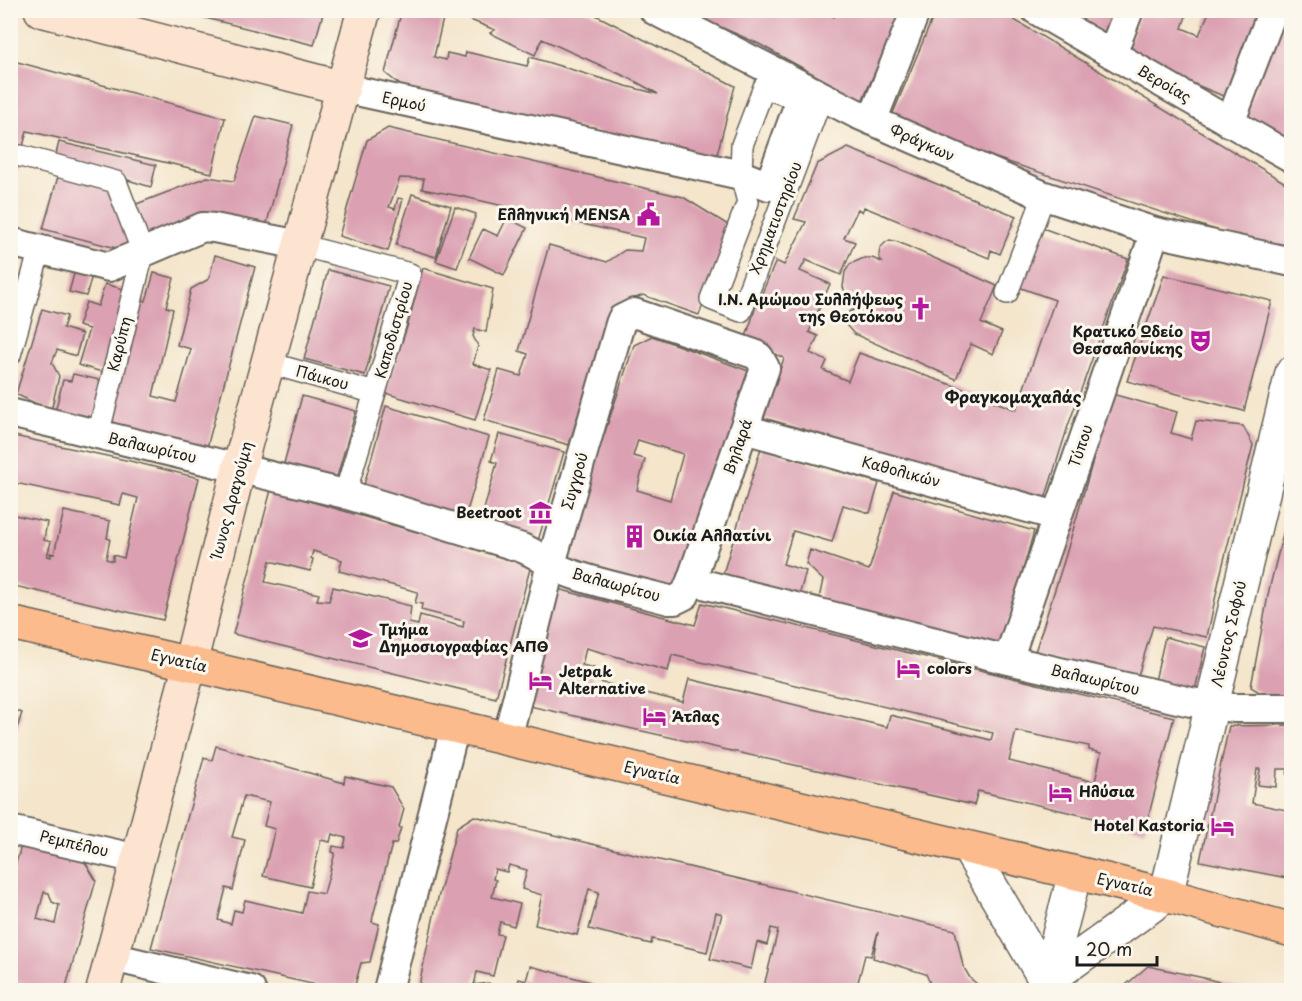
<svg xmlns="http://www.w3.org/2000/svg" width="1302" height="1001" font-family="'Playpen Sans',sans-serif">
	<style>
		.building { fill: #dba1b2; fill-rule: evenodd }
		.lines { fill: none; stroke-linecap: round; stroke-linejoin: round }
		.pedestrian-casing { stroke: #686259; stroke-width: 24 }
		.minor-casing { stroke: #686259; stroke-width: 32 }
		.tertiary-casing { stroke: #686259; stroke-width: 36 }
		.secondary-casing { stroke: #686259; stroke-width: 36 }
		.primary-casing { stroke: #686259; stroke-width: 36 }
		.pedestrian { stroke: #fff; stroke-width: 21 }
		.minor { stroke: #fff; stroke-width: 28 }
		.tertiary { stroke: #fff; stroke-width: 33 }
		.secondary { stroke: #fde4d1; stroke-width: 33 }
		.primary { stroke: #fbbb8c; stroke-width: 33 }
		.labels { text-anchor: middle; stroke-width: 6; stroke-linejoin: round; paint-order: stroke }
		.street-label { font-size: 15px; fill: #1c1c1c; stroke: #fbf7ec }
		.poi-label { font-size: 15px; font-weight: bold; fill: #1c1c1c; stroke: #fbf7ec; text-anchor: start }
		.neighbourhood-label { font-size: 16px; font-weight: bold; fill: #1c1c1c; stroke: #fbf7ec }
	</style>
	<rect width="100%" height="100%" fill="#fbf7ec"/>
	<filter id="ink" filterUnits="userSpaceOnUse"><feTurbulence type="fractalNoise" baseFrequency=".0167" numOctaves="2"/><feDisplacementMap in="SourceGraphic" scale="12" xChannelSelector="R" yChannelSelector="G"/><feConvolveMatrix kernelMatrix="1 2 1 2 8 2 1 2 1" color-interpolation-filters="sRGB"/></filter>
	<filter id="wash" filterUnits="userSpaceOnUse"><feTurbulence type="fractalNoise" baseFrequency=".008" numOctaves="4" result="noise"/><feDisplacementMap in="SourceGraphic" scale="24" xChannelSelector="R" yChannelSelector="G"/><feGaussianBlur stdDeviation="1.35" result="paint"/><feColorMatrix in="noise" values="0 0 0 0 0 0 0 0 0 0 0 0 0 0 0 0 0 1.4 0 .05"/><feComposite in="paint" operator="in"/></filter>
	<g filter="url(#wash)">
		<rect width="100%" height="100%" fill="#f4e5cb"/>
		<g id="blocks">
			<path class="building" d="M173 10H324L314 45Z
				M402 10H445L434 57 446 60 447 53 465 57 466 52 527 66 530 57 626 86 658 94 631 79 542 39 535 55 490 33 495 30 458 15 460 10H586L735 86 716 158 408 91 385 73Z
				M682 10H821L834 17 837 10H845L850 13 851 10H903L862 101 759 44Z
				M936 10H998L1292 187V255L889 123Z
				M1067 10H1118L1109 36Z
				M1141 10H1188L1182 28 1199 35 1210 10H1261L1228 98 1163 71 1128 47Z
				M1284 10H1292V143L1245 115Z
				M10 60 225 118 212 173 27 131 10 196Z
				M256 116 293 125 264 234 149 239 134 205 207 177 234 181Z
				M388 128 683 197 733 228 699 315 643 295 611 308 569 445 484 420 499 370 521 376 528 354 519 351 549 245 607 262 625 250 641 251 644 238 460 196 422 189 424 179 400 178 389 207 395 209 398 198 403 199 388 251 339 236 367 140Z
				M59 142 156 165 151 187 55 158Z
				M848 148 1016 216 1000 254 991 250 989 258 864 207 862 212 858 209 844 238 855 242 841 275 806 260 800 271 830 284 809 332 818 336 810 353 827 361 823 370 848 381 859 353 955 386 1016 410 1055 300 1013 285 1034 225 1128 259 1068 426 1045 499 764 418 784 358 745 340 755 309 776 261 784 265 806 222 794 219 817 164Z
				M59 173 110 187 132 242 116 248 43 229Z
				M412 194 451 206 436 257 396 245Z
				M455 207 476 214 457 268 436 261Z
				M507 218 527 228 504 275 469 258 483 229 498 236Z
				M890 240 898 242 997 286 981 323 1002 332 993 354 971 344 956 379 854 334 846 325V320L849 312 861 306 851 300 846 294 843 287 845 272 850 264 864 258H872L882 262 879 257 880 248 886 242Z
				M215 255 255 267 205 455 106 428 141 300 146 301 154 273 174 278 166 307 173 309 153 396 176 402 191 349 177 345 191 289 209 279Z
				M76 267 93 272 86 296 69 292Z
				M423 268 493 289 486 332 475 329 473 336 478 346 473 364 491 370 475 420 385 393 408 324Z
				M328 270 389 286 365 375 304 359Z
				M1164 275 1272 301 1244 411 1127 381Z
				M105 284 127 290 102 372 78 365 89 329 78 326 86 302 98 306Z
				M42 309 67 316 63 328 82 334 76 356 57 350 52 363 59 376 51 411 16 394Z
				M652 336 754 373 677 593 566 562 590 477 634 345ZM638 440 683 454 670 500 637 490 645 459 633 456Z
				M73 374 104 381 94 422 55 412 63 380 71 381Z
				M1112 394 1177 412 1171 433 1191 439 1196 421 1243 426 1253 445 1220 576 1207 637 1153 626 1137 679 1034 655 1065 558Z
				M302 396 356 411 334 487 282 471Z
				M386 406 489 437 463 525 362 492Z
				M499 434 564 452 538 541 475 523 478 512 483 513 497 463 491 461Z
				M14 436 130 461 199 478 163 620 10 585V514L47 522 44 540 51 542 47 556 51 557 50 553 54 554 64 511 110 521 107 538 110 539 106 559 113 561V555L124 558 138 498 123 494 120 505 10 482V443L14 444Z
				M761 448 879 483 870 513 843 505 832 542 793 531 783 564 806 571 798 600 722 577Z
				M271 490 531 565 496 698 233 634ZM313 551 342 560 339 571 418 592 415 603 422 604 421 610 464 621 463 627 420 615 418 625 409 623 411 606 333 587 329 601 317 600 319 594 265 582 270 561 310 571 313 559 311 558Z
				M894 491 1034 531 1001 648 818 603 823 580 806 564 810 550 869 570Z
				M1291 502 1292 697H1267L1251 687 1269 590Z
				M554 588 695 625 702 603 1174 717 1145 830 978 791 974 805 525 705ZM586 648 668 671 672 655 993 733 991 740 890 715 887 727 689 679 683 702 591 680 594 668 582 665ZM1016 731 1089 746V750L1101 753 1095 782 1009 761Z
				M1165 637 1205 647 1195 690 1155 681Z
				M10 708 22 713 11 747H10Z
				M1292 725V775H1287L1288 769H1277L1276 787 1258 785 1260 769H1257L1252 803 1291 811 1287 830 1292 831V879L1200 861 1229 726Z
				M216 746 344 783 345 776 391 787 404 809 399 827 401 828 396 844H392L373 916 372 922 379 924 370 962 361 963 355 985 350 989 339 990 151 948 204 758 212 760ZM244 796 270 802 264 826 275 829 263 876 310 887 321 840 330 842 332 834 346 838 344 848 333 846 332 852 335 853 324 894 307 891 302 913 245 900 242 912 234 910 231 924 218 920 226 888 233 890 245 840 232 837Z
				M474 816 955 930 963 966 970 978 984 990H933L926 974 873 958 878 932 871 956 865 955 856 990H763L778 930 771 928 767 945 757 942 751 969 710 959 722 914 716 912 707 952 652 939 651 944 589 929 599 892 589 889 577 935 535 925 542 895 522 889 527 870 509 865 507 872 495 869 493 879 496 880 492 897 520 904 514 926 500 922 497 934 503 935 493 976 477 972 474 985 489 983 494 990H418L436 906 457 827Z
				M21 846 85 862 96 880 65 990H25L26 985 14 981 10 990V884ZM44 892 49 893 52 902 59 905 55 924 37 919Z
				M530 966 591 982 588 990H516L519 979 526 981Z
				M1148 966 1204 978 1250 990H1120Z"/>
		</g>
	</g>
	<g filter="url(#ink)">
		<use href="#blocks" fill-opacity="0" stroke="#686259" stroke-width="1.5"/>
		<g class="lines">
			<defs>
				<path id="pedestrian" d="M764 87 818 107 741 311 711 299 748 202 741 175 742 145Z
					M21 156 116 182 143 253 98 435
					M300 245 410 274 345 494
					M1007 293 1039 209 1042 195
					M10 355 40 249
					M269 363 375 393"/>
				<path id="minor" d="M654 10 857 114 1042 195 1155 232 1292 262
					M1036 10 1292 158
					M1112 54 1129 10
					M343 88 741 175 769 186 805 87
					M872 121 916 10
					M1230 123 1273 10
					M10 242 109 267 203 227 214 228 300 245
					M10 413 345 494 522 548C538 554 548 564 564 571 593 583 637 591 669 600H675L685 595 691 581 1008 660 1191 702 1233 708H1292
					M744 429 1057 516
					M1008 660 1155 232
					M507 739 551 564 620 324 622 319 634 313 754 354 759 357 765 368 691 581
					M10 830 138 859
					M112 957 251 990
					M388 990 455 727"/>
				<path id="tertiary" d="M969 849 1046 981
					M1046 981 1166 895 1292 373
					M1045 989 1075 873"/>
				<path id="secondary" d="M41 10 343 88
					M103 990 190 664 239 468 364 10"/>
				<path id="primary" d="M10 623 165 658 1106 880 1166 895 1292 930"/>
			</defs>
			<use href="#pedestrian" class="pedestrian-casing"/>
			<use href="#minor" class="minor-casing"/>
			<use href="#tertiary" class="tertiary-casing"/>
			<use href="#secondary" class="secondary-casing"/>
			<use href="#primary" class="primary-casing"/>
			<use href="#pedestrian" class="pedestrian"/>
			<use href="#minor" class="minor"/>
			<use href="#tertiary" class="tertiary"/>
			<use href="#secondary" class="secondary"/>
			<use href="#primary" class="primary"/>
		</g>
	</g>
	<defs>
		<symbol id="civic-bare" viewBox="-9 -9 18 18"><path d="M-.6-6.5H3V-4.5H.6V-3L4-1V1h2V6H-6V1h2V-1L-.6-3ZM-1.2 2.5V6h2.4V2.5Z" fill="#b5179e" stroke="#fbf7ec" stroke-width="2.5" paint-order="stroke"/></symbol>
		<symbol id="church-bare" viewBox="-9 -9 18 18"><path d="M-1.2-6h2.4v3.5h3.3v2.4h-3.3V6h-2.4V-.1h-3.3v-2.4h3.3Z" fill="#b5179e" stroke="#fbf7ec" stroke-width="2.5" paint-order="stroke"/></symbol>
		<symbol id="theatre-bare" viewBox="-9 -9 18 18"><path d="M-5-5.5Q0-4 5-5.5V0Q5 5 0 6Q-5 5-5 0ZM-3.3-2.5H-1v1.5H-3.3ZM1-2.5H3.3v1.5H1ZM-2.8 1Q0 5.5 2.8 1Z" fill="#b5179e" stroke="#fbf7ec" stroke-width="2.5" paint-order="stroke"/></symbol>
		<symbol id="museum-bare" viewBox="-9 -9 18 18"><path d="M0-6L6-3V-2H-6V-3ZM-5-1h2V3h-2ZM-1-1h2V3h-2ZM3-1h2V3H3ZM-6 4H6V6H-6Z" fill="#b5179e" stroke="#fbf7ec" stroke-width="2.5" paint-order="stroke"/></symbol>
		<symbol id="building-bare" viewBox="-9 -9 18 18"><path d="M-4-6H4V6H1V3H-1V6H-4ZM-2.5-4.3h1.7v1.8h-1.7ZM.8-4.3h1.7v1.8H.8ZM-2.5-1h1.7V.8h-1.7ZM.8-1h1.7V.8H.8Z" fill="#b5179e" stroke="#fbf7ec" stroke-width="2.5" paint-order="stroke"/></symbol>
		<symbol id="university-bare" viewBox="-9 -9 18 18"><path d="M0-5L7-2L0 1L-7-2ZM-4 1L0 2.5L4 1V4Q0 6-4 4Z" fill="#b5179e" stroke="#fbf7ec" stroke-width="2.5" paint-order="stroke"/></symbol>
		<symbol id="hotel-bare" viewBox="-9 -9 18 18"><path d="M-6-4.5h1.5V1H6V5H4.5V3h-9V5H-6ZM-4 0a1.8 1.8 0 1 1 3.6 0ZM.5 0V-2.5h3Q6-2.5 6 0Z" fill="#b5179e" stroke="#fbf7ec" stroke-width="2.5" paint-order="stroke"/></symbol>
	</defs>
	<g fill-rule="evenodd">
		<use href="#civic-bare" x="632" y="198" width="33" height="33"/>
		<use href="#church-bare" x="904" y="292" width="33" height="33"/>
		<use href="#theatre-bare" x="1184" y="324" width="33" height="33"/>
		<use href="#museum-bare" x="524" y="496" width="33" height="33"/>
		<use href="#building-bare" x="618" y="520" width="33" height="33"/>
		<use href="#university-bare" x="344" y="622" width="33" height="33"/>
		<use href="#hotel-bare" x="892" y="652" width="33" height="33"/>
		<use href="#hotel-bare" x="524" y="664" width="33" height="33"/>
		<use href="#hotel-bare" x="638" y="700" width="33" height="33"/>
		<use href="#hotel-bare" x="1044" y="776" width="33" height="33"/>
		<use href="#hotel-bare" x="1206" y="810" width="33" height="33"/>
	</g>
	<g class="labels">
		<g class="street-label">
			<text transform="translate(1164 84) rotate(30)" y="5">Βεροίας</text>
			<text transform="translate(404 102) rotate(12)" y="5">Ερμού</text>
			<text transform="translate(922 143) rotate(24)" y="5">Φράγκων</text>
			<text transform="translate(776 218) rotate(-69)" y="5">Χρηματιστηρίου</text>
			<text transform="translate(394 330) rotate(-74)" y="5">Καποδιστρίου</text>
			<text transform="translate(120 344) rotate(-76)" y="5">Καρύπη</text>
			<text transform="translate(322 378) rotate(15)" y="5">Πάικου</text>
			<text transform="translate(1081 446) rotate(-71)" y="5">Τύπου</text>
			<text transform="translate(738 447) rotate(-71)" y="5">Βηλαρά</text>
			<text transform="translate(152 448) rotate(13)" y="5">Βαλαωρίτου</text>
			<text transform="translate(901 472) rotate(15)" y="5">Καθολικών</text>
			<text transform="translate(575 481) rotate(-74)" y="5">Συγγρού</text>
			<text transform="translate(232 500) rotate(-75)" y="5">Ίωνος Δραγούμη</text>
			<text transform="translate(616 585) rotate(15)" y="5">Βαλαωρίτου</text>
			<text transform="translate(1229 634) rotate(-77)" y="5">Λέοντος Σοφού</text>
			<text transform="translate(179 661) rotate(13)" y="5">Εγνατία</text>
			<text transform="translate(1095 680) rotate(13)" y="5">Βαλαωρίτου</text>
			<text transform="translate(652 773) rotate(13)" y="5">Εγνατία</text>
			<text transform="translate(74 844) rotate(13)" y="5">Ρεμπέλου</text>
			<text transform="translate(1125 885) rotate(13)" y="5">Εγνατία</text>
		</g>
		<g class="poi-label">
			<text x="630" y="220" text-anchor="end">Ελληνική MENSA</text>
			<text x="903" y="305" text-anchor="end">I.N. Αμώμου Συλλήψεως<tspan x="903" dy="17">της Θεοτόκου</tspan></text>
			<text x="1183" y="337" text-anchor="end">Κρατικό Ωδείο<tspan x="1183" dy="17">Θεσσαλονίκης</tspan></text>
			<text x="522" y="518" text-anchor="end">Beetroot</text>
			<text x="653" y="541">Οικία Αλλατίνι</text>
			<text x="379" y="635">Τμήμα<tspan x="379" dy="17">Δημοσιογραφίας ΑΠΘ</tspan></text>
			<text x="927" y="674">colors</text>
			<text x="559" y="677">Jetpak<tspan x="559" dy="17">Alternative</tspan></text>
			<text x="672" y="722">Άτλας</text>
			<text x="1079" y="797">Ηλύσια</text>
			<text x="1205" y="831" text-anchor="end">Hotel Kastoria</text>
		</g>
		<g class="neighbourhood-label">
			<text x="1013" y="403">Φραγκομαχαλάς</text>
		</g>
	</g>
	<rect width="1302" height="1001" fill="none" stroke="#fbf7ec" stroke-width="36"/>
	<path d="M1077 956v9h80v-9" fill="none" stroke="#1c1c1c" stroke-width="3"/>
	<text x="1086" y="956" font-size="18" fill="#1c1c1c" stroke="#fbf7ec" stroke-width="4.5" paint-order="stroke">20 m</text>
</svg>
